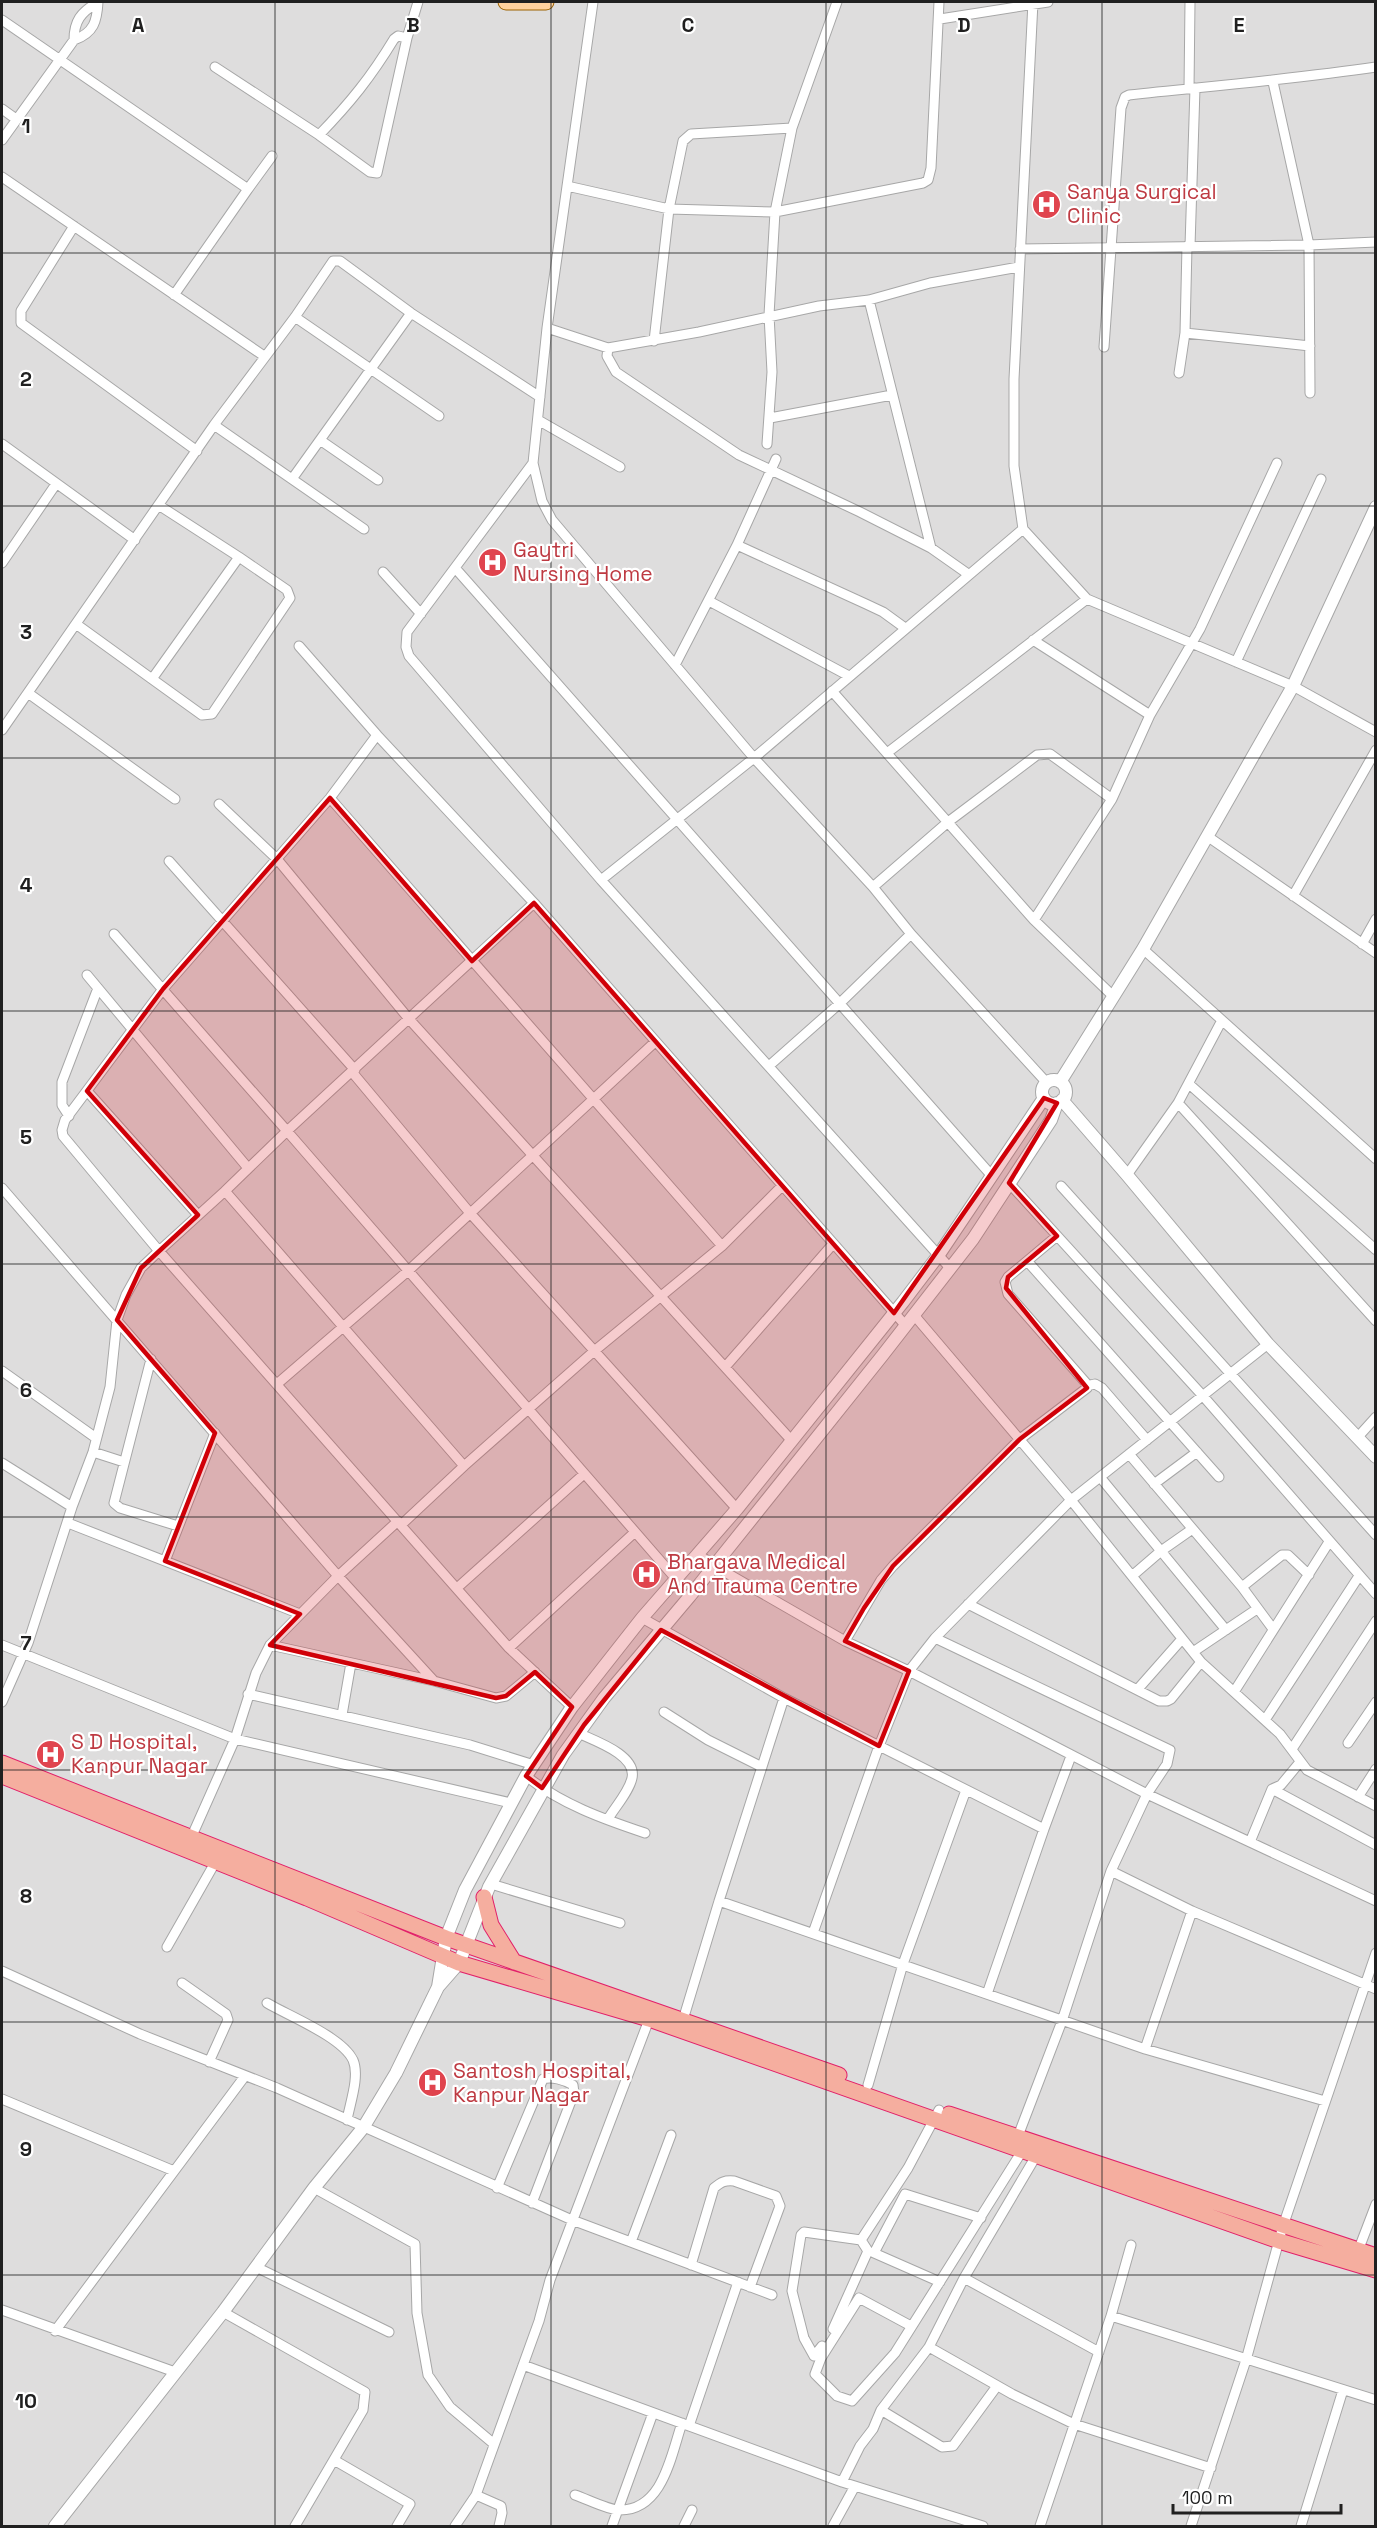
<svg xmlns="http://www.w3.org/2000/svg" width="1377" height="2528" font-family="'Space Grotesk',sans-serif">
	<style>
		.residential { fill: #dedddd }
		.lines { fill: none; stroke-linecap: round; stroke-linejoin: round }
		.minor-casing { stroke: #a7a7a7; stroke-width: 11 }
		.tertiary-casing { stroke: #a7a7a7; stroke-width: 14 }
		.primary-casing { stroke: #9c6200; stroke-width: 17 }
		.trunk-casing { stroke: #e2206a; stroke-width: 17 }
		.minor { stroke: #fff; stroke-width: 9 }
		.tertiary { stroke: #fff; stroke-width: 12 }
		.primary { stroke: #ffd19d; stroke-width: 15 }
		.trunk { stroke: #f5ae9f; stroke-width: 15 }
		.marked { fill: #d00008; fill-opacity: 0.2; stroke: #d00008; stroke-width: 4.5; stroke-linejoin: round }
		.grid { fill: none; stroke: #202020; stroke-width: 1.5; stroke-opacity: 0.55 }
		.labels { text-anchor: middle; stroke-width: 4.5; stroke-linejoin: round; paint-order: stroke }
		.health-label { font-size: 21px; fill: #be3a42; stroke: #fff; text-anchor: start }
		.grid-label { font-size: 20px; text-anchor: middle; font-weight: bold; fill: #202020; stroke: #fff; stroke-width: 4.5; stroke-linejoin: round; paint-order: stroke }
	</style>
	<rect width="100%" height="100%" fill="#f1ede6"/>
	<path class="residential" d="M2 2H1375V2526H2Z"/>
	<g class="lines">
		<defs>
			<path id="minor" d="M593 2 547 328 533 463 542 501 552 520 754 758 873 887 911 934 1047 1083
				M1033 2 1014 379V466L1023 529 1087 599 1293 686 1376 732
				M940 19 1048 2
				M2 20 248 189 174 295
				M74 40C74 21 81 12 97 3
				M215 67 319 135 370 172 377 173 407 38 418 2
				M1273 82 1309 245 1310 393
				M1189 89 1190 2
				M2 109 16 119
				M319 135C350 103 371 77 394 39L398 36 407 38
				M2 140 74 40C94 33 97 21 98 2
				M2 177 264 356
				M567 186 669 209 775 212 923 183 928 180 931 168 939 2
				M248 189 272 156
				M74 226 21 311V323L197 451
				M1190 246 1195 88
				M1020 249 1309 245 1376 242
				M869 300 931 548
				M295 317 439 416
				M547 328 608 348 699 332 819 306 869 300 930 283 1019 267
				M1185 333 1310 346
				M654 341 669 209 683 141 691 134 792 128
				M1104 347 1121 108 1125 97 1129 95C1212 86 1294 79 1376 67
				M608 348 607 356 616 372 739 455 860 512 931 548 968 574
				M1179 373 1185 333 1187 246
				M770 418 892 395
				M538 420 620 467
				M214 425 364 529
				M320 440 378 480
				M2 444 135 540
				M767 444 772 372 769 315 775 212 792 128 837 2
				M533 463 407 632 406 647 409 656 601 880 950 1268
				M292 479 411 313
				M737 545 866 604 883 612 905 628
				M2 563 56 484
				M456 569 992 1176
				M383 572 421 614
				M709 601 849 676
				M76 624 152 679 239 557 160 506
				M1033 640 1150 715
				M299 646 377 735
				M1236 662 1321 479
				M675 665 737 545 776 459
				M152 679 202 715 212 714 290 598 287 590 239 557
				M832 691 1034 920 1113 996
				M28 693 175 799
				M2 730 214 425 295 317 333 261H340L411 313 540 397
				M887 753 1087 599
				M330 798 722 1246
				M219 804 277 859 409 1019 792 1441
				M1207 836 1376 953
				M169 861 355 1070
				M601 880 754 758 1023 529
				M873 887 948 822 1037 755 1050 754 1112 799
				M1293 896 1376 750
				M1034 920 1112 799 1150 715 1200 629 1277 463
				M114 934 287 1131 534 903 906 1326
				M1362 944 1376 919
				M1143 949 1376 1159
				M87 975 248 1168
				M770 1065 839 1004 911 934
				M352 1072 470 1213 737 1509
				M1189 1084 1376 1250
				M87 1091 198 1215
				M1178 1103 1376 1321
				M69 1116 62 1105V1082L98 988
				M1127 1175 1178 1103 1221 1022
				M1009 1183 1203 1396 1376 1594
				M1061 1186 1376 1535
				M2 1188 338 1576 434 1681 496 1698 506 1696 535 1672
				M225 1191 159 1251 509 1648 572 1707
				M1028 1262 1219 1477
				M914 1315 1071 1500 1201 1662 1280 1734 1307 1770 1376 1806
				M151 1359 114 1503 120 1508 178 1526
				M726 1366 833 1244
				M2 1371 96 1438
				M277 1384 409 1270 655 1042
				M1086 1386 1095 1384 1102 1388 1147 1440
				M1357 1438 1376 1417
				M93 1452 124 1462
				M1129 1454 1242 1587 1273 1629
				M2 1463 72 1507
				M1100 1477 1226 1630
				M1154 1484 1197 1452
				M68 1523 300 1614
				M401 1525 464 1466
				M697 1554 725 1572 845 1641 909 1671 1147 1794 1376 1901
				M165 1561 215 1433
				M1132 1576 1161 1551 1191 1530
				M676 1579C547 1430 418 1280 287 1131L225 1191 464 1466 593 1352 722 1246 782 1186
				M1242 1587 1282 1555H1288L1309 1575
				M457 1588 584 1474
				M968 1604 1159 1701H1167L1171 1699 1201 1662
				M642 1618 784 1698 719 1901 1145 2049 1325 2101
				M935 1638 1170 1750 1167 1764 1147 1794 1111 1871 1062 2021 1018 2136
				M845 1641 881 1580 893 1566 1020 1439 1087 1388 1086 1383 1008 1294 1005 1282 1008 1277 1057 1236
				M2 1645 235 1739 511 1803
				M270 1645 434 1681
				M509 1648 635 1532
				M1193 1652 1257 1609
				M1137 1690 1182 1639
				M1234 1692 1329 1542
				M248 1694 470 1745 534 1765
				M784 1698 1044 1829 1071 1756
				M2 1702 28 1643 72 1507 93 1452 110 1387 117 1320 126 1295 141 1268 159 1251 63 1136 62 1130 65 1120 163 989 330 798 377 735 534 903
				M664 1712 708 1740 762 1767
				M342 1715 351 1663
				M1265 1720 1359 1576
				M578 1733C595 1741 637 1755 632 1778 629 1792 615 1807 608 1819
				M1348 1743 1376 1702
				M1292 1749 1376 1621
				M526 1776C561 1804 603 1819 645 1833
				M1272 1789 1376 1845
				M1358 1797 1376 1769
				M191 1838 235 1739 256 1673 270 1645 338 1576 398 1521
				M1250 1842 1272 1789 1281 1785 1300 1762
				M1111 1871 1192 1911 1376 1989
				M491 1884 620 1923
				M813 1933 879 1746 909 1671 935 1638 1071 1500 1268 1344
				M167 1947 216 1861
				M2 1971 140 2034 277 2088 572 2220 772 2295
				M182 1983 226 2014 228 2020 209 2062
				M987 1994 1044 1829
				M267 2003C289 2016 342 2037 353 2060 360 2076 350 2103 347 2120
				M683 2020 719 1901
				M1145 2049 1192 1911
				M868 2085 903 1964 966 1790
				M2 2099 174 2171
				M1039 2151 964 2278 1099 2352
				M314 2188 415 2244 417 2313 428 2375 450 2407 494 2444
				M497 2188 543 2079C551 2076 565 2080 573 2085L574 2093 532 2203
				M631 2242 671 2135
				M1131 2245 1111 2316 1376 2400
				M1358 2251 1376 2204
				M691 2265 714 2188C721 2182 725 2180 734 2181L776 2196 780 2206 750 2287
				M256 2267 389 2332
				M964 2278 929 2347 1012 2394 1074 2424 1211 2468
				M940 2282 874 2253 905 2194 981 2218
				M2 2310 175 2372
				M223 2312 365 2392 363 2410 295 2526
				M911 2326 859 2298 821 2358 815 2374 837 2396 852 2401 895 2353 1024 2148
				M833 2329 868 2251 861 2240 908 2168 939 2110
				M55 2331 245 2076
				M822 2346 814 2356 804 2338 792 2291 801 2235 804 2232 861 2240
				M523 2365 842 2482 983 2526
				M881 2410 942 2447 953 2446 997 2386
				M689 2426 738 2282
				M334 2460 410 2504 397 2526
				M842 2482 860 2446 873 2429 881 2410 929 2347
				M476 2495 501 2506 502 2513 499 2526
				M575 2495C587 2499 608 2510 619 2510 663 2511 671 2455 682 2423
				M455 2526 476 2495 539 2321 550 2280 650 2017
				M612 2526 653 2413
				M684 2526 692 2510
				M833 2526 855 2486
				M1040 2526 1111 2316
				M1191 2526 1246 2360 1283 2226 1376 1953
				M1301 2526 1343 2390"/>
			<path id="tertiary" d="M1042 1092a12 12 0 1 1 24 0a12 12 0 1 1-24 0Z
				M1060 1082 1143 949 1293 686 1376 507
				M1062 1100 1127 1175 1268 1344 1376 1457
				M438 1987 459 1963 489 1887 563 1755 604 1698 690 1596 882 1356 973 1239 1051 1120 1057 1103
				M55 2526 223 2312 314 2188 363 2128 396 2073 438 1987 446 1938 465 1890 526 1776 572 1707 642 1618 737 1509 903 1302 938 1256 1044 1098"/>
			<path id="primary" d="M506 2H546"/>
			<path id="trunk" d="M2 1763 446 1938 839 2075
				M2 1776 307 1898 459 1963 649 2019 1279 2241 1376 2270
				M484 1897 491 1925 514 1962
				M949 2114 1376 2256"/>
		</defs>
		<use href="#minor" class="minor-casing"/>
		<use href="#tertiary" class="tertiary-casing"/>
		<use href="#primary" class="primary-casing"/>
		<use href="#trunk" class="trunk-casing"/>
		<use href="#minor" class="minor"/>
		<use href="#tertiary" class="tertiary"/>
		<use href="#primary" class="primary"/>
		<use href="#trunk" class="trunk"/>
	</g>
	<path class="marked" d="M330 798 472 961 534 903 894 1313 1044 1098 1057 1103 1009 1183 1057 1236 1008 1277 1006 1288 1087 1388 1020 1439 893 1566 864 1608 845 1641 909 1671 879 1746 661 1630 584 1725 542 1788 526 1776 572 1707 535 1672 506 1696 496 1698 270 1645 300 1614 165 1561 215 1433 117 1320 141 1268 198 1215 87 1091 163 989Z"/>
	<path class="grid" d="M275 2V2526M551 2V2526M826 2V2526M1102 2V2526M2 253H1376M2 506H1376M2 758H1376M2 1011H1376M2 1264H1376M2 1517H1376M2 1770H1376M2 2022H1376M2 2275H1376"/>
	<defs>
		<symbol id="hospital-disc" viewBox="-11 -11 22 22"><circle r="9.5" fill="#e0444e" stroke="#fff"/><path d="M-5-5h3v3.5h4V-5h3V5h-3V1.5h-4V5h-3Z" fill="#fff"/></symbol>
	</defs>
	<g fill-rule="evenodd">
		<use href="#hospital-disc" x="1030" y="188" width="33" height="33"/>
		<use href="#hospital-disc" x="476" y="546" width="33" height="33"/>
		<use href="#hospital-disc" x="630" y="1558" width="33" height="33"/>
		<use href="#hospital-disc" x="34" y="1738" width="33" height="33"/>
		<use href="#hospital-disc" x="416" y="2066" width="33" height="33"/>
	</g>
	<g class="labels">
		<g class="health-label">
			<text x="1067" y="199">Sanya Surgical<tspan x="1067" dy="24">Clinic</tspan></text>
			<text x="513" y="557">Gaytri<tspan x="513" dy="24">Nursing Home</tspan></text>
			<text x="667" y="1569">Bhargava Medical<tspan x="667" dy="24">And Trauma Centre</tspan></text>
			<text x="71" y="1749">S D Hospital,<tspan x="71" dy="24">Kanpur Nagar</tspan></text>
			<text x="453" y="2078">Santosh Hospital,<tspan x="453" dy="24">Kanpur Nagar</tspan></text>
		</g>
	</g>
	<g class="grid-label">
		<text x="138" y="32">A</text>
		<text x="413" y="32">B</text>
		<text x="688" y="32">C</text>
		<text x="964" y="32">D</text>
		<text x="1239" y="32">E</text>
		<text x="26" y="133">1</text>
		<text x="26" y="386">2</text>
		<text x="26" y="639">3</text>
		<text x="26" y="892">4</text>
		<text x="26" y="1144">5</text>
		<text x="26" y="1397">6</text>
		<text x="26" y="1650">7</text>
		<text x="26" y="1903">8</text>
		<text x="26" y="2156">9</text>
		<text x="26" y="2408">10</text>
	</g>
	<rect width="1377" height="2528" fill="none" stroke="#202020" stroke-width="6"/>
	<path d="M1173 2504v9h168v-9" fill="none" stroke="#202020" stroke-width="3"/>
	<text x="1182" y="2504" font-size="18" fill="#202020" stroke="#ffffff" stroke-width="4.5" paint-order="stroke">100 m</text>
</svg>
